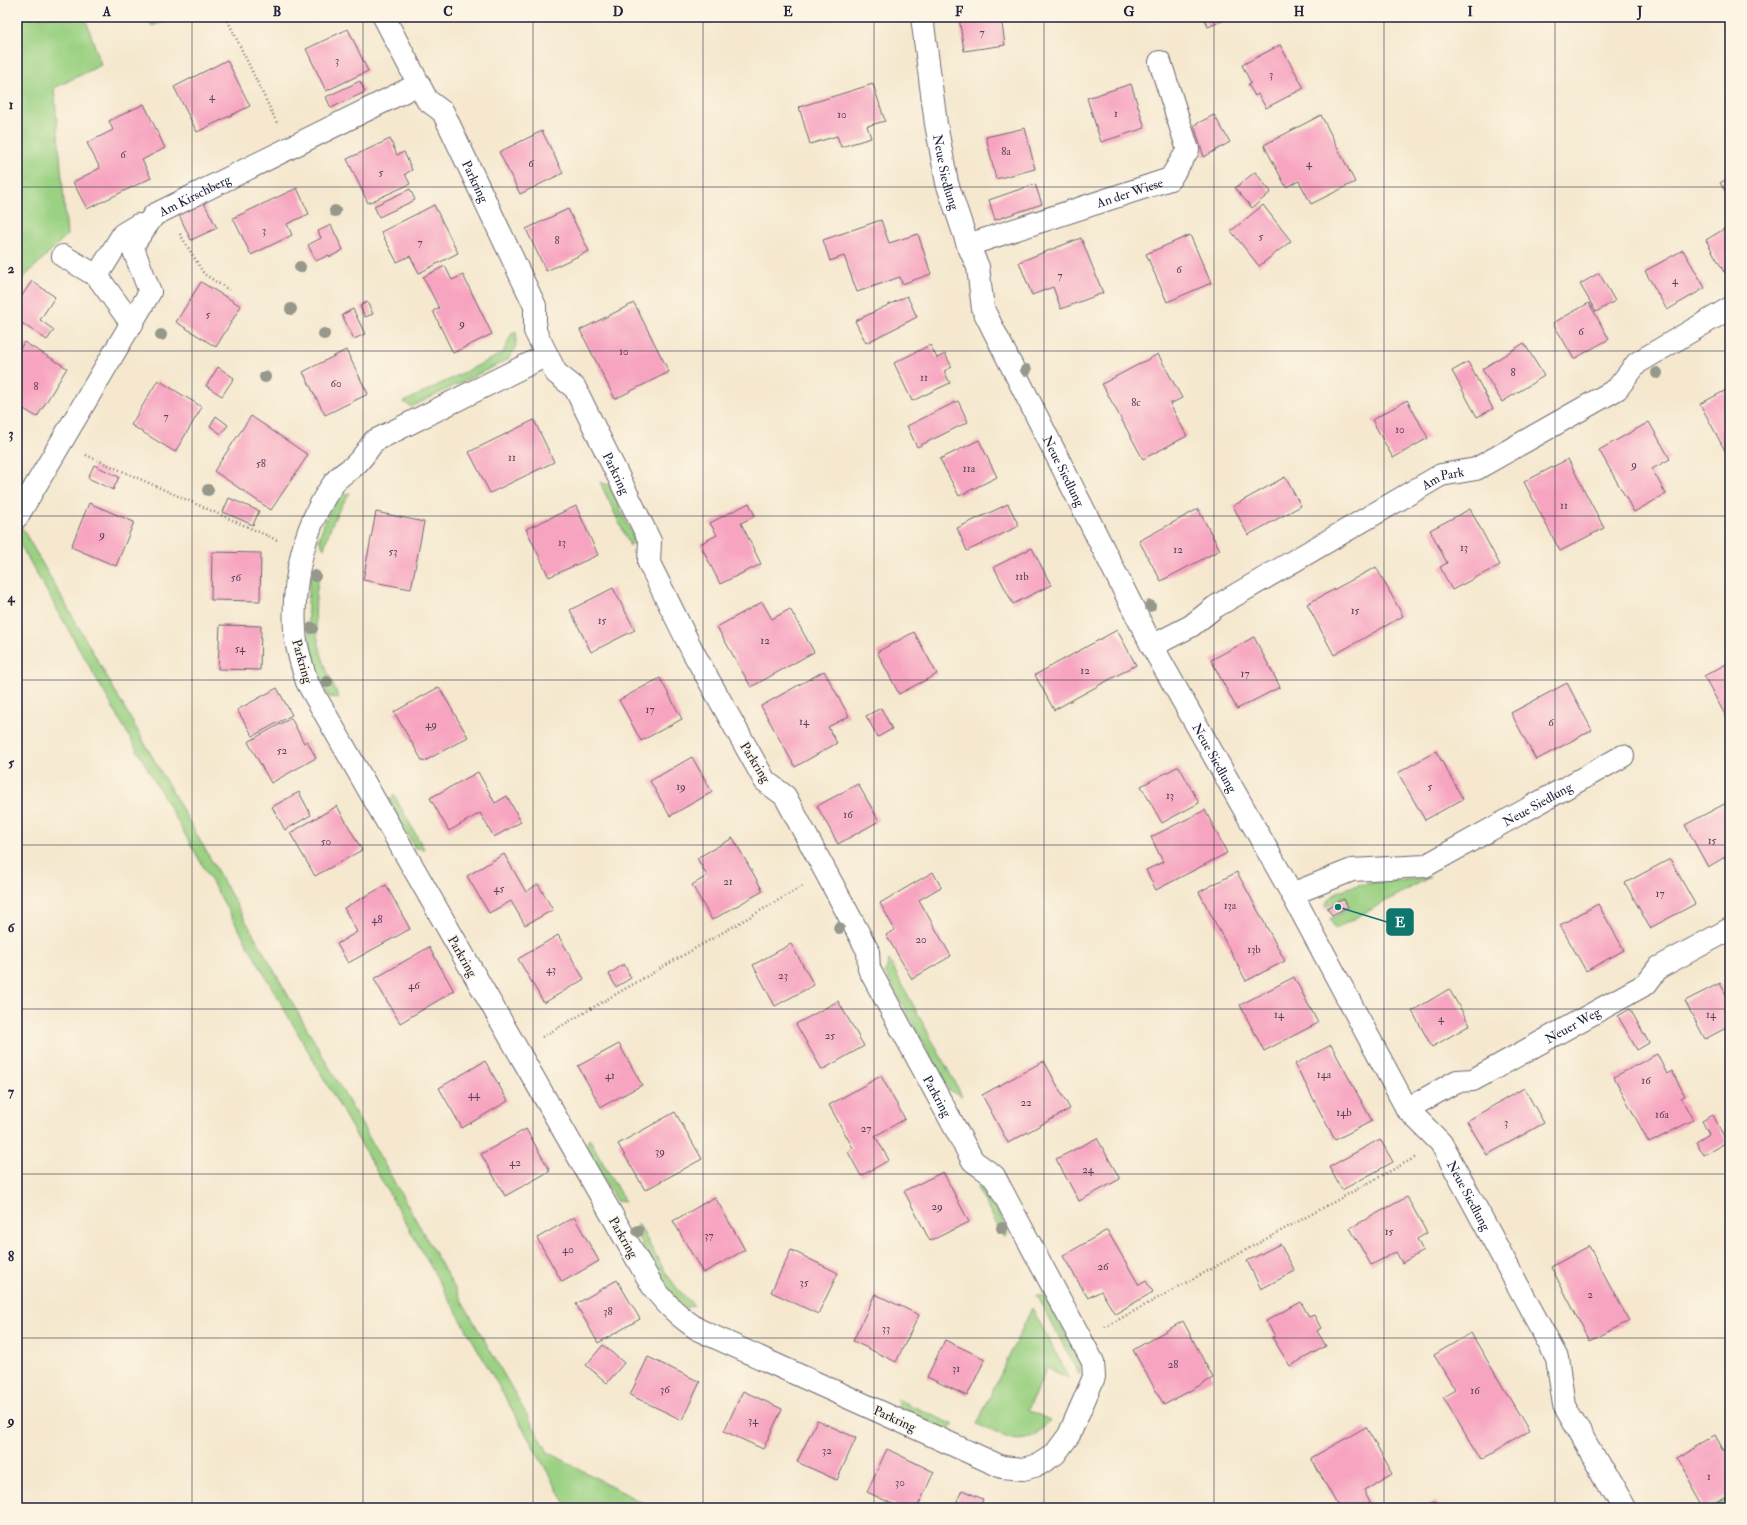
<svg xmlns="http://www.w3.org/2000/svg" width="1747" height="1525" font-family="'IM FELL Double Pica',serif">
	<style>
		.green { fill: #9bd183; stroke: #5e7a5f }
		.building { fill: #f7a4c0 }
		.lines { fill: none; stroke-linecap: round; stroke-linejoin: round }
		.minor-casing { stroke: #6c676f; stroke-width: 24 }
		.path { stroke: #6c676f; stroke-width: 2.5; stroke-dasharray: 1 3; stroke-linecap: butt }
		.minor { stroke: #fff; stroke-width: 22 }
		.tree { fill: #95988a }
		.grid { fill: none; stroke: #22223b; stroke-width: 1; stroke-opacity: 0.55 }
		.labels { text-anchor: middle; stroke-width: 3; stroke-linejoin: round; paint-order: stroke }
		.number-label { font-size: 11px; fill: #57425c }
		.street-label { font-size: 13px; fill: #22223b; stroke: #fcf5e5 }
		.leader { fill: none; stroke: #0f766e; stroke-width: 1.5 }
		.callout-dot { fill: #0f766e; stroke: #fcf5e5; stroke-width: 1.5 }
		.callout { fill: #0f766e; stroke: #0f766e; stroke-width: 1.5 }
		.callout-label { font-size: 14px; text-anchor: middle; font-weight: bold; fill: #fff }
		.neatline { fill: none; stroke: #22223b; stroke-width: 1.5 }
		.grid-label { font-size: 13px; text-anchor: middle; font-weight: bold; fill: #22223b }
	</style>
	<rect width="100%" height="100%" fill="#fcf5e5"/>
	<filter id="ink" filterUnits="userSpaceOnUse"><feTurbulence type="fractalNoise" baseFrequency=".025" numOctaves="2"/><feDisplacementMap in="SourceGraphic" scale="8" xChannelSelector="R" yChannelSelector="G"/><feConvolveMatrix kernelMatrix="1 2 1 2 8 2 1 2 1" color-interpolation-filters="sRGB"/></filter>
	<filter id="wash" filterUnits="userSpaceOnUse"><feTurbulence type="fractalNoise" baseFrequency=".012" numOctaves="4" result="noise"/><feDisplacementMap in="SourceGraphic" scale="16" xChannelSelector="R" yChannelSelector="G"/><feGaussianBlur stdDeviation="0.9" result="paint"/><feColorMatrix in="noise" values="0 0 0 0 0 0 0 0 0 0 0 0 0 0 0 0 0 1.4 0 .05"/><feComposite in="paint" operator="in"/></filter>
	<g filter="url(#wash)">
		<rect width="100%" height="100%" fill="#f5e8cf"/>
		<path class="green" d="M17 17H85L101 65 54 88 67 235 17 284Z
			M148 17H174L152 26Z
			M516 331C517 342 516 352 507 360L411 407 404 402 503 353 512 333Z
			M600 482 609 485 634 538 630 546Z
			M350 493C336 513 330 526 324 549L319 540C323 524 330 510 339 495Z
			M17 519 548 1452 652 1508H568L17 539Z
			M320 569C310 622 316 650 339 698L329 697C308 652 304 623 311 574Z
			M394 795 424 849 415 848 390 802Z
			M1430 877 1335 929 1330 919 1351 907 1344 896 1325 907C1332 877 1405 883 1430 877Z
			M889 960 962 1096 949 1090 885 973Z
			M589 1138 625 1202 616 1201 586 1147Z
			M977 1187 985 1188 1008 1231 1004 1238Z
			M638 1223C654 1252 668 1284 694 1305L685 1308 668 1290 634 1230Z
			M1037 1295 1044 1296 1081 1363 1079 1375Z
			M1032 1308 1069 1378 1047 1368 1028 1410 1050 1420C1022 1453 1010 1438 977 1424Z
			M897 1399 954 1425 947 1430 899 1408Z
			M1730 1497V1508H1711Z"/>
		<g id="blocks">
			<path class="building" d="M959 17H1001L1005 45 964 51Z
				M1204 17H1231L1208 27Z
				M348 29 368 71 326 91 306 49Z
				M1280 45 1304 88 1266 108 1258 94 1255 96 1248 84 1251 83 1242 65Z
				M227 60 250 106 197 132 174 87Z
				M360 81 365 92 331 108 326 97Z
				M873 84 885 121 867 126 871 138 841 147 837 136 810 144 799 107Z
				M1131 84 1145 128 1101 142 1087 98Z
				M144 104 165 148 142 160 151 178 87 209 73 182 100 168 87 143 113 130 109 121Z
				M1214 115 1230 142 1204 157 1194 125Z
				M1321 115 1355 182 1311 204 1299 181 1286 187 1264 145Z
				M1025 128 1035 169 996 179 986 137Z
				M542 131 563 173 520 194 499 152Z
				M390 139 397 155 404 152 412 170 405 174 410 184 368 203 347 159Z
				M1255 172 1271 192 1252 208 1235 188Z
				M1730 177V198L1720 183Z
				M1035 184 1042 204 995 220 989 200Z
				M297 188 309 214 287 224 292 235 251 255 233 218Z
				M410 189 415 200 379 217 374 206Z
				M204 203 217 228 191 240 179 215Z
				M434 205 458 253 419 273 410 256 397 262 381 232Z
				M1263 205 1291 241 1259 266 1231 231Z
				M568 209 589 251 546 271 526 229Z
				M881 220 889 243 918 234 931 274 902 284 900 277 857 292 844 256 830 261 823 240Z
				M331 225 343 250 330 257 329 255 316 261 308 245 321 238 318 231Z
				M1730 225V236L1725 228Z
				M1724 229 1730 238V268L1724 272 1706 240Z
				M1190 235 1211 283 1167 302 1146 254Z
				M1081 238 1103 293 1061 309 1053 287 1032 295 1019 262Z
				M1683 250 1705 288 1667 310 1645 271Z
				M445 266 452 280 463 275 492 334 453 353 433 311 439 308 423 277Z
				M1599 273 1615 301 1596 312 1580 284Z
				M32 281 55 297 40 320 54 330 47 340 17 320V310L19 307 17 303Z
				M201 282 241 306 216 347 176 322Z
				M907 296 917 317 866 343 855 321Z
				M367 302 373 314 365 317 360 306Z
				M634 303 669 372 615 399 580 330Z
				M1589 303 1609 339 1574 359 1553 323Z
				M353 309 365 334 354 339 342 315Z
				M24 342 67 368 37 417 17 405V354Z
				M1524 343 1544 376 1502 402 1482 369Z
				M930 345 937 358 945 354 952 367 944 371 950 383 912 401 894 363Z
				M346 350 368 394 325 415 303 372Z
				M1158 354 1182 398 1170 404 1187 436 1143 459 1102 384Z
				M1468 362 1493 409 1477 417 1452 371Z
				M218 367 234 378 222 396 206 386Z
				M158 380 202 407 175 452 131 425Z
				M1730 388V460L1700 404Z
				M1407 400 1428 438 1393 458 1372 420Z
				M958 401 968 422 917 447 907 426Z
				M216 416 228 425 221 434 210 426Z
				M251 416 308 455 271 510 214 471Z
				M534 420 554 462 490 493 469 452Z
				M1649 422 1670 459 1652 469 1666 494 1634 512 1599 450Z
				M979 440 997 477 959 496 940 459Z
				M1568 459 1604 528 1560 551 1524 482Z
				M94 465 119 477 113 490 88 478Z
				M1285 477 1301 506 1248 535 1233 506Z
				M229 498 259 511 253 525 223 512Z
				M89 503 134 522 116 566 71 547Z
				M749 503 755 516 741 523 761 564 720 584 700 544 717 535 710 523Z
				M1008 504 1019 526 967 551 957 528Z
				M576 506 598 555 549 577 526 529Z
				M1198 509 1220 550 1161 581 1139 541Z
				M1470 509 1500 565 1452 590 1440 567 1447 563 1430 530Z
				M376 512 424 522 411 589 363 580Z
				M1032 548 1051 585 1013 604 994 567Z
				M212 552 261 553 260 601 211 600Z
				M1376 567 1403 616 1334 655 1307 604Z
				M613 588 635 630 591 652 570 610Z
				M762 602 772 619 790 609 814 652 751 687 717 627Z
				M220 625 261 626 260 670 218 669Z
				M1117 630 1136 665 1054 710 1035 675Z
				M914 632 937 674 899 694 877 652Z
				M1254 637 1280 687 1237 709 1211 660Z
				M1730 662V724L1704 676Z
				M824 671 849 716 828 727 837 743 795 767 761 706Z
				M660 678 682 719 641 741 619 700Z
				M1567 683 1592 730 1536 760 1511 713Z
				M439 687 468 737 423 762 394 712Z
				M277 688 292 715 253 736 237 710Z
				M881 708 892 729 878 737 866 716Z
				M291 718 304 743 307 741 316 758 271 783 248 742Z
				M1436 751 1463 799 1425 820 1398 773Z
				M692 757 712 792 670 816 650 781Z
				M1179 766 1199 803 1162 823 1141 786Z
				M478 772 495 803 507 796 521 822 494 837 480 813 449 831 430 798Z
				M858 784 879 821 838 844 817 806Z
				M299 792 311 815 285 830 272 807Z
				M1730 801V854L1708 867 1685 825Z
				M337 806 362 850 315 876 290 833Z
				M1205 810 1227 853 1156 890 1146 870 1163 862 1151 837Z
				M733 838 763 891 712 920 692 885 707 876 697 858Z
				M504 854 526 892 538 884 553 910 525 925 511 901 489 913 467 876Z
				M1670 859 1695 904 1650 928 1625 883Z
				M933 872 941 887 919 900 951 956 912 979 886 935 895 930 880 903Z
				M1237 872 1285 961 1246 981 1199 892Z
				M386 885 410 929 348 963 337 944 357 932 344 908Z
				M1344 899 1348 907 1332 915 1327 908Z
				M1598 904 1624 950 1586 971 1560 925Z
				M558 935 584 979 544 1003 518 959Z
				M791 944 814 985 775 1006 753 965Z
				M429 947 454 991 400 1023 374 979Z
				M624 964 631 978 616 987 609 974Z
				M1294 977 1318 1023 1264 1051 1240 1005Z
				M1720 983 1730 1002V1026L1705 1039 1685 1001Z
				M1449 989 1470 1025 1432 1047 1412 1011Z
				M838 1001 864 1046 822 1070 796 1024Z
				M1630 1009 1649 1043 1637 1050 1618 1016Z
				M619 1044 642 1085 601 1107 578 1066Z
				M1331 1045 1372 1121 1335 1140 1295 1064Z
				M1657 1054 1667 1074 1672 1071 1685 1096 1681 1098 1693 1120 1649 1143 1614 1077Z
				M485 1061 508 1101 462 1128 439 1088Z
				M1044 1061 1070 1109 1008 1143 982 1095Z
				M881 1076 905 1119 875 1136 889 1160 861 1176 848 1152 853 1148 829 1105Z
				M1524 1088 1544 1123 1487 1155 1467 1121Z
				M675 1112 702 1159 645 1190 618 1144Z
				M1713 1115 1727 1142 1704 1155 1696 1142 1709 1134 1702 1121Z
				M526 1129 550 1171 505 1196 481 1154Z
				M1097 1138 1120 1179 1079 1201 1056 1159Z
				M1380 1139 1393 1162 1342 1190 1329 1167Z
				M943 1172 969 1222 930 1241 904 1191Z
				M715 1197 745 1250 703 1273 673 1221Z
				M1407 1197 1427 1233 1417 1239 1423 1251 1402 1263 1396 1252 1371 1265 1350 1228Z
				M574 1217 599 1261 562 1282 537 1238Z
				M1107 1230 1139 1285 1146 1281 1153 1292 1115 1314 1101 1291 1088 1298 1063 1256Z
				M1280 1244 1295 1271 1261 1289 1247 1261Z
				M1589 1246 1629 1321 1590 1341 1551 1267Z
				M791 1250 838 1273 818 1314 771 1292Z
				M617 1280 640 1319 598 1343 576 1304Z
				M875 1294 919 1315 896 1362 853 1341Z
				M1301 1302 1309 1317 1314 1315 1321 1328 1317 1331 1326 1346 1290 1366 1272 1337 1275 1336 1266 1321Z
				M1183 1321 1213 1378 1164 1405 1133 1350Z
				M1471 1333 1529 1431 1481 1460 1443 1397 1455 1390 1434 1355Z
				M945 1340 985 1359 967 1396 927 1377Z
				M603 1345 624 1363 607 1383 586 1365Z
				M648 1357 700 1382 682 1420 630 1395Z
				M743 1391 782 1409 763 1449 724 1431Z
				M817 1420 856 1438 837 1480 797 1462Z
				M1366 1427 1393 1474 1364 1491 1373 1508H1339L1311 1458Z
				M1715 1435 1724 1451 1730 1447V1495L1705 1508 1676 1457Z
				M887 1449 934 1472 917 1508H901L867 1492Z
				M962 1490 983 1499 981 1504 991 1508H954Z
				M1435 1501 1439 1508H1424Z"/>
		</g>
	</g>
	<g filter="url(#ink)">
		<use href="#blocks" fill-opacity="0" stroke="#6c676f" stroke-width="1"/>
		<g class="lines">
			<defs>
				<g id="minor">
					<path id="s1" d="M384 17 427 100 443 112 535 306V331L556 373 575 388 650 541 649 563 693 652 765 781 785 796 868 951 869 969 973 1161 994 1176 1093 1362 1094 1377 1069 1435 1055 1454 1038 1465 1023 1469 1002 1467 699 1330C679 1317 667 1305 653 1287L307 682C302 665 296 649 295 631 292 580 304 524 334 483 339 475 349 471 355 465 363 458 368 449 374 441L547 355"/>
					<path id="s2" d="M922 17 936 124 947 183 968 245 978 267 983 309 1152 646 1292 894 1407 1109 1441 1143 1557 1358 1564 1405 1623 1508"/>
					<path id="s3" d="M968 245 1170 179 1188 150 1160 62"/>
					<path d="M63 256 97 276"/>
					<path d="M132 324 97 276 123 234 138 225"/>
					<path id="s4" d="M17 517 150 292 132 246 154 215 419 84"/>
					<path id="s5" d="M1152 646 1191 626 1215 607 1441 475 1476 469 1617 389 1637 363 1730 308"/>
					<path id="s6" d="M1292 894 1352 870 1425 866 1623 756"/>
					<path id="s7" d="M1407 1109 1457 1081 1473 1080 1646 984 1658 968 1730 929"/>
				</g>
			</defs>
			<use href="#minor" class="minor-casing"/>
			<path class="path" d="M226 17 277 123
				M180 234 204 274 229 290
				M86 455 277 540
				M542 1037 803 886
				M1105 1327 1416 1157"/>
			<use href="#minor" class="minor"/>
		</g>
		<g class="tree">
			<circle cx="335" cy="211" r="6"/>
			<circle cx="300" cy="267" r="6"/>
			<circle cx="291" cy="309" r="6"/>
			<circle cx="324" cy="334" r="6"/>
			<circle cx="161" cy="335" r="6"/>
			<circle cx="1026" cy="370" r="6"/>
			<circle cx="1657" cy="373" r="6"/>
			<circle cx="265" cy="377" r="6"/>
			<circle cx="208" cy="490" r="6"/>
			<circle cx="315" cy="576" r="6"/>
			<circle cx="1150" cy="606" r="6"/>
			<circle cx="312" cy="628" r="6"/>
			<circle cx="327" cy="682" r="6"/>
			<circle cx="839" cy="928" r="6"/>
			<circle cx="1002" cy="1228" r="6"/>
			<circle cx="638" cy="1231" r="6"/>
		</g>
	</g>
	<path class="grid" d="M192 17V1508M363 17V1508M533 17V1508M703 17V1508M874 17V1508M1044 17V1508M1214 17V1508M1384 17V1508M1555 17V1508M17 187H1730M17 351H1730M17 516H1730M17 680H1730M17 845H1730M17 1009H1730M17 1174H1730M17 1338H1730"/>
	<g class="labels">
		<g class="number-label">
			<text x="982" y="36">7</text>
			<text x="337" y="64">3</text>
			<text x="1271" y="78">3</text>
			<text x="212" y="100">4</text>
			<text x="1116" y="117">1</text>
			<text x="842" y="118">10</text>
			<text x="1006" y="155">8a</text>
			<text x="123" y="158">6</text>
			<text x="531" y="167">6</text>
			<text x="1309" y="167">4</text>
			<text x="381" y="176">5</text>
			<text x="264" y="234">3</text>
			<text x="1261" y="240">5</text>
			<text x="557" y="244">8</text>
			<text x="420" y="246">7</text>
			<text x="1179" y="273">6</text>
			<text x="1060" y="279">7</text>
			<text x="1675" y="284">4</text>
			<text x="208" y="318">5</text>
			<text x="462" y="327">9</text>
			<text x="1581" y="335">6</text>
			<text x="624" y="355">10</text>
			<text x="1513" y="376">8</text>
			<text x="924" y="381">11</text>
			<text x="336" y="387">60</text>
			<text x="36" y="390">8</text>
			<text x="1136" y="406">8c</text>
			<text x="166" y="420">7</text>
			<text x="1400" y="433">10</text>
			<text x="512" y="461">11</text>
			<text x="261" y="467">58</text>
			<text x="1634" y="468">9</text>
			<text x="969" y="472">11a</text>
			<text x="1564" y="509">11</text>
			<text x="102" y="538">9</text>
			<text x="562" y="546">13</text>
			<text x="1464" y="551">13</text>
			<text x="1178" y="553">12</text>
			<text x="393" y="555">53</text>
			<text x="1022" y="580">11b</text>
			<text x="236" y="581">56</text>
			<text x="1355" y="614">15</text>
			<text x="602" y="624">15</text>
			<text x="765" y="644">12</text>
			<text x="240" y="652">54</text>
			<text x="1085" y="674">12</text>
			<text x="1245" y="677">17</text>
			<text x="650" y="713">17</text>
			<text x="804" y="725">14</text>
			<text x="1551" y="726">6</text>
			<text x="431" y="728">49</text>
			<text x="282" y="754">52</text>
			<text x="681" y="790">19</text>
			<text x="1430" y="790">5</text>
			<text x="1170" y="799">13</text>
			<text x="848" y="818">16</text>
			<text x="1712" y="844">15</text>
			<text x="326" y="845">50</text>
			<text x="728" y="885">21</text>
			<text x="499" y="892">45</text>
			<text x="1660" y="897">17</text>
			<text x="1230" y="909">13a</text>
			<text x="377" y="923">48</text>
			<text x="921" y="943">20</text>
			<text x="1254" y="953">13b</text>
			<text x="551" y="973">43</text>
			<text x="783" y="979">23</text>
			<text x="414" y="989">46</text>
			<text x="1279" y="1018">14</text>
			<text x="1711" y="1018">14</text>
			<text x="1441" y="1022">4</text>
			<text x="830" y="1039">25</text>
			<text x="1324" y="1078">14a</text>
			<text x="610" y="1079">41</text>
			<text x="1646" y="1084">16</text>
			<text x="474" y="1098">44</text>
			<text x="1026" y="1106">22</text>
			<text x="1344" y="1116">14b</text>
			<text x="1662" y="1118">16a</text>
			<text x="1506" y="1126">3</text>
			<text x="866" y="1132">27</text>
			<text x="660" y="1155">39</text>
			<text x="515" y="1166">42</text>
			<text x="1088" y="1173">24</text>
			<text x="937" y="1210">29</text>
			<text x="1389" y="1235">15</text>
			<text x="709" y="1239">37</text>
			<text x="568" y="1253">40</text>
			<text x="1103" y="1270">26</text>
			<text x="804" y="1286">35</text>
			<text x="1590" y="1298">2</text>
			<text x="608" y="1315">38</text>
			<text x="886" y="1332">33</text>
			<text x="1173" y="1368">28</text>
			<text x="956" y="1372">31</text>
			<text x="665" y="1393">36</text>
			<text x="1475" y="1394">16</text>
			<text x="753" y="1424">34</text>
			<text x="827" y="1454">32</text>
			<text x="1709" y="1480">1</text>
			<text x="900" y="1486">30</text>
		</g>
		<g class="street-label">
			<text dy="5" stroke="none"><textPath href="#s2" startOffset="157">Neue Siedlung</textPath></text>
			<text dy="5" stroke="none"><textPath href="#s1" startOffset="190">Parkring</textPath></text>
			<text dy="5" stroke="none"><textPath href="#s3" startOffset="170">An der Wiese</textPath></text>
			<text dy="5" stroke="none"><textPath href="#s4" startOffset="394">Am Kirschberg</textPath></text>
			<text dy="5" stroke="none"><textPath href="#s2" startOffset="481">Neue Siedlung</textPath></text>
			<text dy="5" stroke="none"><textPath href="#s1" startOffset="519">Parkring</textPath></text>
			<text dy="5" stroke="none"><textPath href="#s5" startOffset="337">Am Park</textPath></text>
			<text transform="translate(303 661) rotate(74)" y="5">Parkring</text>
			<text dy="5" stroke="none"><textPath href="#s2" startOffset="805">Neue Siedlung</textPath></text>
			<text transform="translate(756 762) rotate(58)" y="5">Parkring</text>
			<text dy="5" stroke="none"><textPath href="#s6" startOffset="266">Neue Siedlung</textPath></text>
			<text transform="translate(463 956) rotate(60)" y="5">Parkring</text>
			<text dy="5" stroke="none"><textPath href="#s7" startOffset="187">Neuer Weg</textPath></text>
			<text dy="5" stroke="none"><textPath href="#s1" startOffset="1227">Parkring</textPath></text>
			<text dy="5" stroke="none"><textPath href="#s2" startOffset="1313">Neue Siedlung</textPath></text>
			<text transform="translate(624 1237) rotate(60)" y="5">Parkring</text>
			<text transform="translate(895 1418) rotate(24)" y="5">Parkring</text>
		</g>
	</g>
	<path class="leader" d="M1338 907L1387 922"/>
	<circle class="callout-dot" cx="1338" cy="907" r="4"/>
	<rect class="callout" x="1387" y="909" width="26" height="26" rx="4"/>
	<g class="callout-label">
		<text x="1400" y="927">E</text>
	</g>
	<rect width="1747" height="1525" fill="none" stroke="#fcf5e5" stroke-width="44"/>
	<rect x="22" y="22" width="1703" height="1481" class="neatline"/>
	<g class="grid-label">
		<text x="107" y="16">A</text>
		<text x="277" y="16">B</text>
		<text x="448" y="16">C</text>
		<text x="618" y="16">D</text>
		<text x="788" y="16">E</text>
		<text x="959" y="16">F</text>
		<text x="1129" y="16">G</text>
		<text x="1299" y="16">H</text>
		<text x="1470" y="16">I</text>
		<text x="1640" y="16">J</text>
		<text x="11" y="109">1</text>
		<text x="11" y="273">2</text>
		<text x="11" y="438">3</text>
		<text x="11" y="602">4</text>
		<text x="11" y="767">5</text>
		<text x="11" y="932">6</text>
		<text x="11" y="1096">7</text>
		<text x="11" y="1261">8</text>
		<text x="11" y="1425">9</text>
	</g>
</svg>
